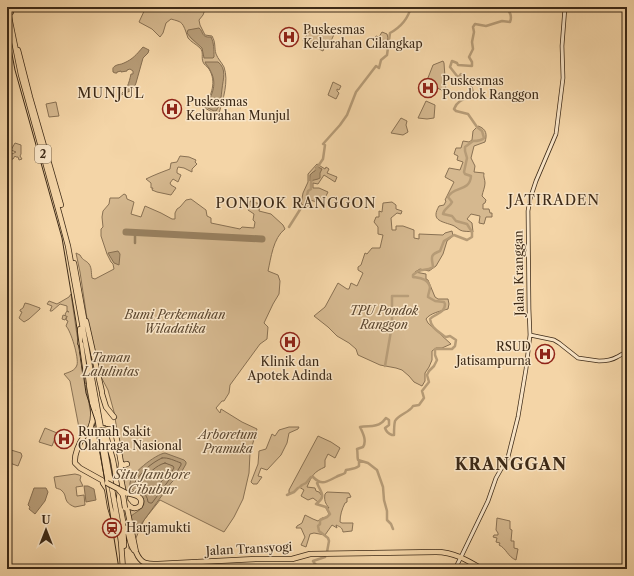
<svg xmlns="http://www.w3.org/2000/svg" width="634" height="576" font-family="'Libre Caslon Text',serif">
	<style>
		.green { fill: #d5b88f; stroke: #897153 }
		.water { fill: #b69b76; stroke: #866e50 }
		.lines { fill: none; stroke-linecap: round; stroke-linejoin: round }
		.shore { stroke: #7a6246; stroke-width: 1 }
		.river { stroke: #b69b76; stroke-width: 2.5 }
		.taxiway { stroke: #98805f; stroke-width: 2.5 }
		.runway { stroke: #98805f; stroke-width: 7 }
		.highway-tunnel { stroke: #cfb38a; stroke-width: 4.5; stroke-dasharray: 4.5 2; stroke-linecap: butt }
		.secondary-casing { stroke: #3d2a17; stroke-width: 4.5 }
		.highway-casing { stroke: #3d2a17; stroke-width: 6 }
		.secondary { stroke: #f8e4c6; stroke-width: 3 }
		.highway { stroke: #f4d5a7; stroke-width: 4.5 }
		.tram { stroke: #3d2a17; stroke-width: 1 }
		.highway-bridge-casing { stroke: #3d2a17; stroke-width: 6; stroke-linecap: butt }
		.highway-bridge { stroke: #f4d5a7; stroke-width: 4.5 }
		.labels { text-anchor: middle; stroke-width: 3; stroke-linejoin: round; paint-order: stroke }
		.shield { fill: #f8e4c6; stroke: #75624c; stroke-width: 1 }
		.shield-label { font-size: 11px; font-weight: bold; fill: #3d2a17 }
		.poi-label { font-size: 12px; fill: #3d2a17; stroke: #f8e4c6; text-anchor: start }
		.street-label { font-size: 12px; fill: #3d2a17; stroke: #f8e4c6 }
		.park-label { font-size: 12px; font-style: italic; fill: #5b462f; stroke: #f8e4c6 }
		.water-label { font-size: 13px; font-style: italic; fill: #614c34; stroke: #f8e4c6 }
		.quarter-label { font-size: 14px; letter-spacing: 1px; fill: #3d2a17; stroke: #f8e4c6 }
		.district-label { font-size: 16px; font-weight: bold; letter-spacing: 1px; fill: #3d2a17; stroke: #f8e4c6 }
	</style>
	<rect width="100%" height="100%" fill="#f4d5a7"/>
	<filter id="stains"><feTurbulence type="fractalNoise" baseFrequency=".005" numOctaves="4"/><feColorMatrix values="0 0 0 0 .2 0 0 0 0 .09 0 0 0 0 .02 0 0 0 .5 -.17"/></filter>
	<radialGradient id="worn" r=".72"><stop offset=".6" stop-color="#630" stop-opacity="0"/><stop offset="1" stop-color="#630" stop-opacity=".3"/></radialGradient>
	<path class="green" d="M146 7H206L203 15 199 20 200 25 205 35 212 36C216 43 214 47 216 54 218 59 222 63 224 67 229 81 223 100 219 113L215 114 205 108V107C211 95 217 82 209 69 207 66 204 65 203 62 201 57 204 52 200 48 196 44 191 42 188 38 187 36 187 34 186 32 182 21 181 22 171 19L166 23 163 33 160 37 152 29 139 22Z
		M333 29 336 30 331 41H330L328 45 326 44 327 40 323 51 303 41 310 30 320 35 322 30 330 33Z
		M382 32 387 34 388 38 384 48 380 46V43L377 42 376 45H374L376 40 375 39 376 36 379 37Z
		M443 61 444 63 446 92 426 83 433 65Z
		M333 82 341 86 339 90 337 89V91L339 93 336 99 328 95Z
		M426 101 435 105 434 118 427 119 418 118Z
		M56 102 59 116 49 117 46 104Z
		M401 118 407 121 406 125 408 132 403 135 391 133Z
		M478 126C487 129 487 135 485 142L474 146 471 158 475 166 474 172 484 173C483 177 485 179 485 183 485 187 483 191 482 196L486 200 485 203 483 204V209H489L490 213H492V217H486L484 224 479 223 480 216 471 214 467 219 472 223 473 232C469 231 463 232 460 230 457 228 455 226 452 225 440 221 431 220 439 206L444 205 446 201 445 200 454 182 445 177 449 168 460 170 463 162 457 160 458 156 454 154 456 148H461L463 141 469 142 472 140 473 131Z
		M15 143 21 145V154L20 156 22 159 19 160 18 157H16L15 156 13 159 9 160V163L7 164V154L10 155 16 152 11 150Z
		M180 156 189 157 196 160 195 162 197 164 192 169V172L184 168 178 167 177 170V173L181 175 178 182 173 179 170 183 171 185 176 188 171 195 157 192 152 190 153 188H151V183L146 179C154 175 162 172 170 169L171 163 177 162Z
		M317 164 325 169 326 167 329 169 327 173 337 177 335 182 324 175 318 184 313 183V188H319L328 192 324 200H322L320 203 310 200 309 204 308 207 301 204 303 193 308 182V174Z
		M124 194 126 195 127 199 134 202 131 214 141 217 145 206 161 213 172 219H175V213L177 209 180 207 186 200 191 199 206 210 207 216 211 218V223L240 229 242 227 254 228 255 222 253 220 254 214 248 210 250 201 260 204 259 211 271 214 283 225 285 229C273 238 271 258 268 271L278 275 280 281 279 294 273 304 264 323 268 327 267 339 260 344 230 385 229 393 224 401H222L216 408 220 413 221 409 242 422 257 429 250 453 249 473 243 499 234 517 224 532 160 500 144 520 131 549H129L128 515 127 505 134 509 142 501 125 491 120 448 114 412 108 390 99 373 89 332 80 272 76 253 80 255C83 261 86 260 89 264 92 268 91 273 92 278L95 279 114 269 113 264 111 262 107 254 101 236V229L103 227 102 217 103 211 109 204 110 198H119Z
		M392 202 396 205V209L402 211 401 214 397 213 391 218 392 230H396V226H403L414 230V238L419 239V234L443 235 445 233 452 231 453 236 447 241 443 254 436 266 429 271 420 269 415 272 426 274V279L428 280 435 297 438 299H448L449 304 448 309C441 311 430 313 426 319L428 323 451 344 442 348H436L432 351V360L429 367 425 373V381L422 386 414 382 409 376 402 370 396 368 380 365 358 355 356 349 349 343 337 336 328 327 314 316 325 307 338 283 347 289H349L351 283 357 286 363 273 358 270V267L361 265 365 253 367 254 372 248H380L383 235 378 234V227L374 222 376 217H379V211L382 212 383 203Z
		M71 294 77 335 91 415V424L85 434 80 433 70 381 64 374C69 372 75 371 77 365 79 358 71 331 66 326L68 321 66 320 67 316 65 320 62 319 63 315 66 316 65 314 67 311 69 312 67 311V306L60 304 52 311H50L52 306 47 304 49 301 57 304 69 297Z
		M25 303 29 304 40 308V309L29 319 24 322 19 318 22 312 20 311V310L23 308Z
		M289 427H299L298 429 289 433 287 443 281 455 267 470 261 468 258 476 262 477 257 484H253L251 482 258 464 259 451 266 449 272 434 275 436 279 430Z
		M45 428 57 433 52 446 39 442Z
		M318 436 331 442 340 448 335 458 328 454 325 460V467C314 472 312 475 307 487L315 488 316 491 319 492 322 496 321 500 318 502 313 498 308 500 301 496 304 490 299 487 293 493H289V490Z
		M11 450 21 453 22 456 18 466 7 462Z
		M75 474 79 475 81 476 80 480 83 486 76 487 77 496 84 495 85 505 75 507C62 502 68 496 62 491 61 489 58 489 56 488L54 477Z
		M327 492 349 493 351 497 347 498V502L345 503C342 509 340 515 340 522L342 523H353L352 531 343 532C342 527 340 527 336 525L337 528 332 525 325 535 314 533 310 534 306 547 301 545 305 537 301 528H296L297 526 302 523 305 515 313 519 318 521 322 518 327 517 329 514 326 508H329C325 503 324 500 325 494Z
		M497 518 510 521V529L512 530 511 541H514V548L518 549 516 560C508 557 506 548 499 545L500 543 496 542 497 538 493 537 494 535H498V533L496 530Z"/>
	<path class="water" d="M199 28C204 32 201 38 211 37 214 43 214 50 214 57L213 58H204L202 48 191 38 187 33 188 30Z
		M143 47 149 50 148 53 143 58 136 83 134 88 130 91 119 96V95C127 91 129 83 131 74H133V71L130 69 127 70V71L121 72V71L117 72V73H115L113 72C113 69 112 68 115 66 118 64 120 65 124 63 133 59 136 55 143 47Z
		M205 62H218C227 69 223 79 222 89 221 97 221 104 216 111H214L206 107C212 94 218 84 210 70 209 67 206 65 205 62Z
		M316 167H318L322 169 320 173V178L318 179 310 181V175L313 172 315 171Z
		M118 251 120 254 119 265 114 263 108 253Z
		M165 453 184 460 186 462V464L178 478 174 480 171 483 142 523 137 527 133 528 130 517C135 512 145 509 144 501 143 493 131 493 130 485 128 475 156 454 165 453Z
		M84 486H88L94 489 96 500 86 502Z
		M34 488H46L48 492 45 501 35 514 29 509 30 507 28 505Z"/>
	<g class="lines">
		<path class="shore" d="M162 458C168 457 175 461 181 463V465L175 475 171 477 169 480 152 503H150L148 502C147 491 137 491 134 484 140 473 151 463 162 458Z
			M165 463 173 466 174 468 172 471 165 477 153 492 151 493 141 484V482C147 475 156 465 165 463Z"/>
		<path class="river" d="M316 169 323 159 325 145 323 144 340 125 347 115 356 92 376 66 379 68 381 60 387 55 390 33C401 27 408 19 411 7
			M289 227 301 208 306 207V201L308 191 311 189V184L312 177
			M385 366 392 325V296H408
			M319 482 317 483C321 493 327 496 316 504L326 507 330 514 327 517 320 520V524L318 526 319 531 328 538 329 541 327 552
			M287 495 294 492 298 488 300 487 302 485 306 483 311 477H313C322 486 326 482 336 477 339 475 342 475 345 473L346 470C351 469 355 469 359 466V461
			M393 529 391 524 387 520V511L384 500 383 487 377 470 368 463 358 460C357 456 358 453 357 449L363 447C367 441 363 433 360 427 367 425 375 428 381 423 383 422 384 420 386 418L389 420V425L385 428C386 431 389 434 392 435H394C394 431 394 425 395 421 399 414 409 413 413 406L419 405 424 398 422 391 429 382 427 375 429 371 434 366 437 360 435 355V349H452L455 346 456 340 450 336 446 337 444 336C438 331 431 328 430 319 435 313 445 314 445 304L444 302 435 301 428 297C428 294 430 290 430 287 428 278 419 278 413 277V275C421 267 425 272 433 267 432 258 429 255 440 251L444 241 454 235 467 240 472 237V232L467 224 456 221 452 216 443 214C444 208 450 207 452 202L448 197C453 186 470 192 471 176L465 174 464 172 467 158 465 151V147L473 141C476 141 481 141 484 138L482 131 477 127 468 114 456 111 454 109C457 101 464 98 472 97L474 95C472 87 468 78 461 74L457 79V76L450 67 452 61 457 63 458 65 472 66V62L469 57 473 49 472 42 474 32 473 27 475 24 486 26 502 21 510 22C512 17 510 12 507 9L500 7
			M322 569 315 564 313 561 325 557"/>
		<path class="taxiway" d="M135 243V232"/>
		<path class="runway" d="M126 232 262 239"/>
		<path class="highway-tunnel" d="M87 384V385"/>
		<defs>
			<path id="secondary" d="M530 335 554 340 559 343 578 358 599 361C605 361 612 360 617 357 621 355 623 353 627 352
				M461 557 488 501 496 478 508 457 518 417 526 369 530 335 529 309 528 211 530 199 536 181 556 134 563 78 562 46 565 7
				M455 569 460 559"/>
			<path id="highway" d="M7 7 21 75 60 216 68 246 118 522 121 542 123 569
				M11 12V7
				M18 50 30 97 61 205
				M74 263 85 324
				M86 321 102 392
				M80 329V343
				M81 344 85 372
				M87 369 89 383
				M89 385C91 398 96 413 91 426 90 430 86 433 84 436 79 443 74 455 75 463L80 468 107 483
				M102 394 106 407 114 417
				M95 413 108 483
				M104 428 113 460 116 477
				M109 429 113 430 116 436 117 440 121 463 120 474 136 552C141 564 146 564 158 564L256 559H292L310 554 436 552C454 552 467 560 482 569
				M121 463 124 465 127 464
				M103 483 107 489 110 507 116 527
				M120 488 119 499 123 521 124 546
				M126 493C134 495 145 496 140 506 135 510 130 508 127 503
				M126 528C130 535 129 544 134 550"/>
		</defs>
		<use href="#secondary" class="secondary-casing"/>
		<use href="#highway" class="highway-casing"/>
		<use href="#secondary" class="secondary"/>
		<use href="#highway" class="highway"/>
		<path class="tram" d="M7 28 15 70 62 238 76 322 86 393 95 420 119 569"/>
		<defs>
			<path id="highway-bridge" d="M98 431 109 429
				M107 483 126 493
				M119 490 123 495 125 508"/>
		</defs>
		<use href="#highway-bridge" class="highway-bridge-casing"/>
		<use href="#highway-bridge" class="highway-bridge"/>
	</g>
	<defs>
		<symbol id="hospital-ring" viewBox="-11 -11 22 22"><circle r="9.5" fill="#f8e4c6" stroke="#8f2418" stroke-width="1.5"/><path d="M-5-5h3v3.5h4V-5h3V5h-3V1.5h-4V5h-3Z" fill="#8f2418"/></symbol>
		<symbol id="station-ring" viewBox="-11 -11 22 22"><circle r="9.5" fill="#f8e4c6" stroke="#8f2418" stroke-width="1.5"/><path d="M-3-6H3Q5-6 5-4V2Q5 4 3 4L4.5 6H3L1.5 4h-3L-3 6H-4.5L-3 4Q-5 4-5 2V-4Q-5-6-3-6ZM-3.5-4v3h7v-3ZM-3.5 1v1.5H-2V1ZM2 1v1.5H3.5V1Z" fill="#8f2418"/></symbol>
	</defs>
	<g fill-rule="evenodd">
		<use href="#hospital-ring" x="278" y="26" width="22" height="22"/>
		<use href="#hospital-ring" x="417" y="77" width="22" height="22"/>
		<use href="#hospital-ring" x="161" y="98" width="22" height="22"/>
		<use href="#hospital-ring" x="279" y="331" width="22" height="22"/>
		<use href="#hospital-ring" x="534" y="343" width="22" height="22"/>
		<use href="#hospital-ring" x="53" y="428" width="22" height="22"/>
		<use href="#station-ring" x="101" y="517" width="22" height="22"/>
	</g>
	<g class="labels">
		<rect class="shield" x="35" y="145" width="16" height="18" rx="3"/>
		<g class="shield-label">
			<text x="43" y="158">2</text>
		</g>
		<g class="poi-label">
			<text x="303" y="34">Puskesmas<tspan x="303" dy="14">Kelurahan Cilangkap</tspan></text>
			<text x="442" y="85">Puskesmas<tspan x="442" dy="14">Pondok Ranggon</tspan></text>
			<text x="186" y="106">Puskesmas<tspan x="186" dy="14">Kelurahan Munjul</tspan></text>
			<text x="531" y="351" text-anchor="end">RSUD<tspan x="531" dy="14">Jatisampurna</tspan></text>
			<text x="290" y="366" text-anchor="middle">Klinik dan<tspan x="290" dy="14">Apotek Adinda</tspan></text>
			<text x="78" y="436">Rumah Sakit<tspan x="78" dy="14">Olahraga Nasional</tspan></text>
			<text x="126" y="532">Harjamukti</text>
		</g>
		<g class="street-label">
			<text transform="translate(519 273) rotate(-91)" y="4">Jalan Kranggan</text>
			<text transform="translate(249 549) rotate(-3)" y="4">Jalan Transyogi</text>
		</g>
		<g class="park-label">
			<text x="384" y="315">TPU Pondok<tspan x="384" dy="14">Ranggon</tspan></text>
			<text x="175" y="319">Bumi Perkemahan<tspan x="175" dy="14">Wiladatika</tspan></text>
			<text x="111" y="362">Taman<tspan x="111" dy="14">Lalulintas</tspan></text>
			<text x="228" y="439">Arboretum<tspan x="228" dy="14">Pramuka</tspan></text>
		</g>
		<g class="water-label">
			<text x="152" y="479">Situ Jambore<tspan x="152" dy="15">Cibubur</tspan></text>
		</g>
		<g class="quarter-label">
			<text x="111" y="98">MUNJUL</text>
			<text x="554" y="205">JATIRADEN</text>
			<text x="296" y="208">PONDOK RANGGON</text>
		</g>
		<g class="district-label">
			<text x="511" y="470">KRANGGAN</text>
		</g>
	</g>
	<rect width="634" height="576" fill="none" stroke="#f4d5a7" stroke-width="24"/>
	<rect x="8" y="8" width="618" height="560" fill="none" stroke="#3d2a17" stroke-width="2"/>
	<rect x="12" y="12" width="610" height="552" fill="none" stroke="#3d2a17"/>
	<g transform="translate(46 530)" stroke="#f8e4c6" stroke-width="3" paint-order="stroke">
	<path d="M0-3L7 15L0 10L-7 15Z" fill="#3d2a17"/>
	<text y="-6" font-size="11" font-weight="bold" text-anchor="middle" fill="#3d2a17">U</text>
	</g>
	<rect width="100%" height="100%" filter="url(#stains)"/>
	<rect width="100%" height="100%" fill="url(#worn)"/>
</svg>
